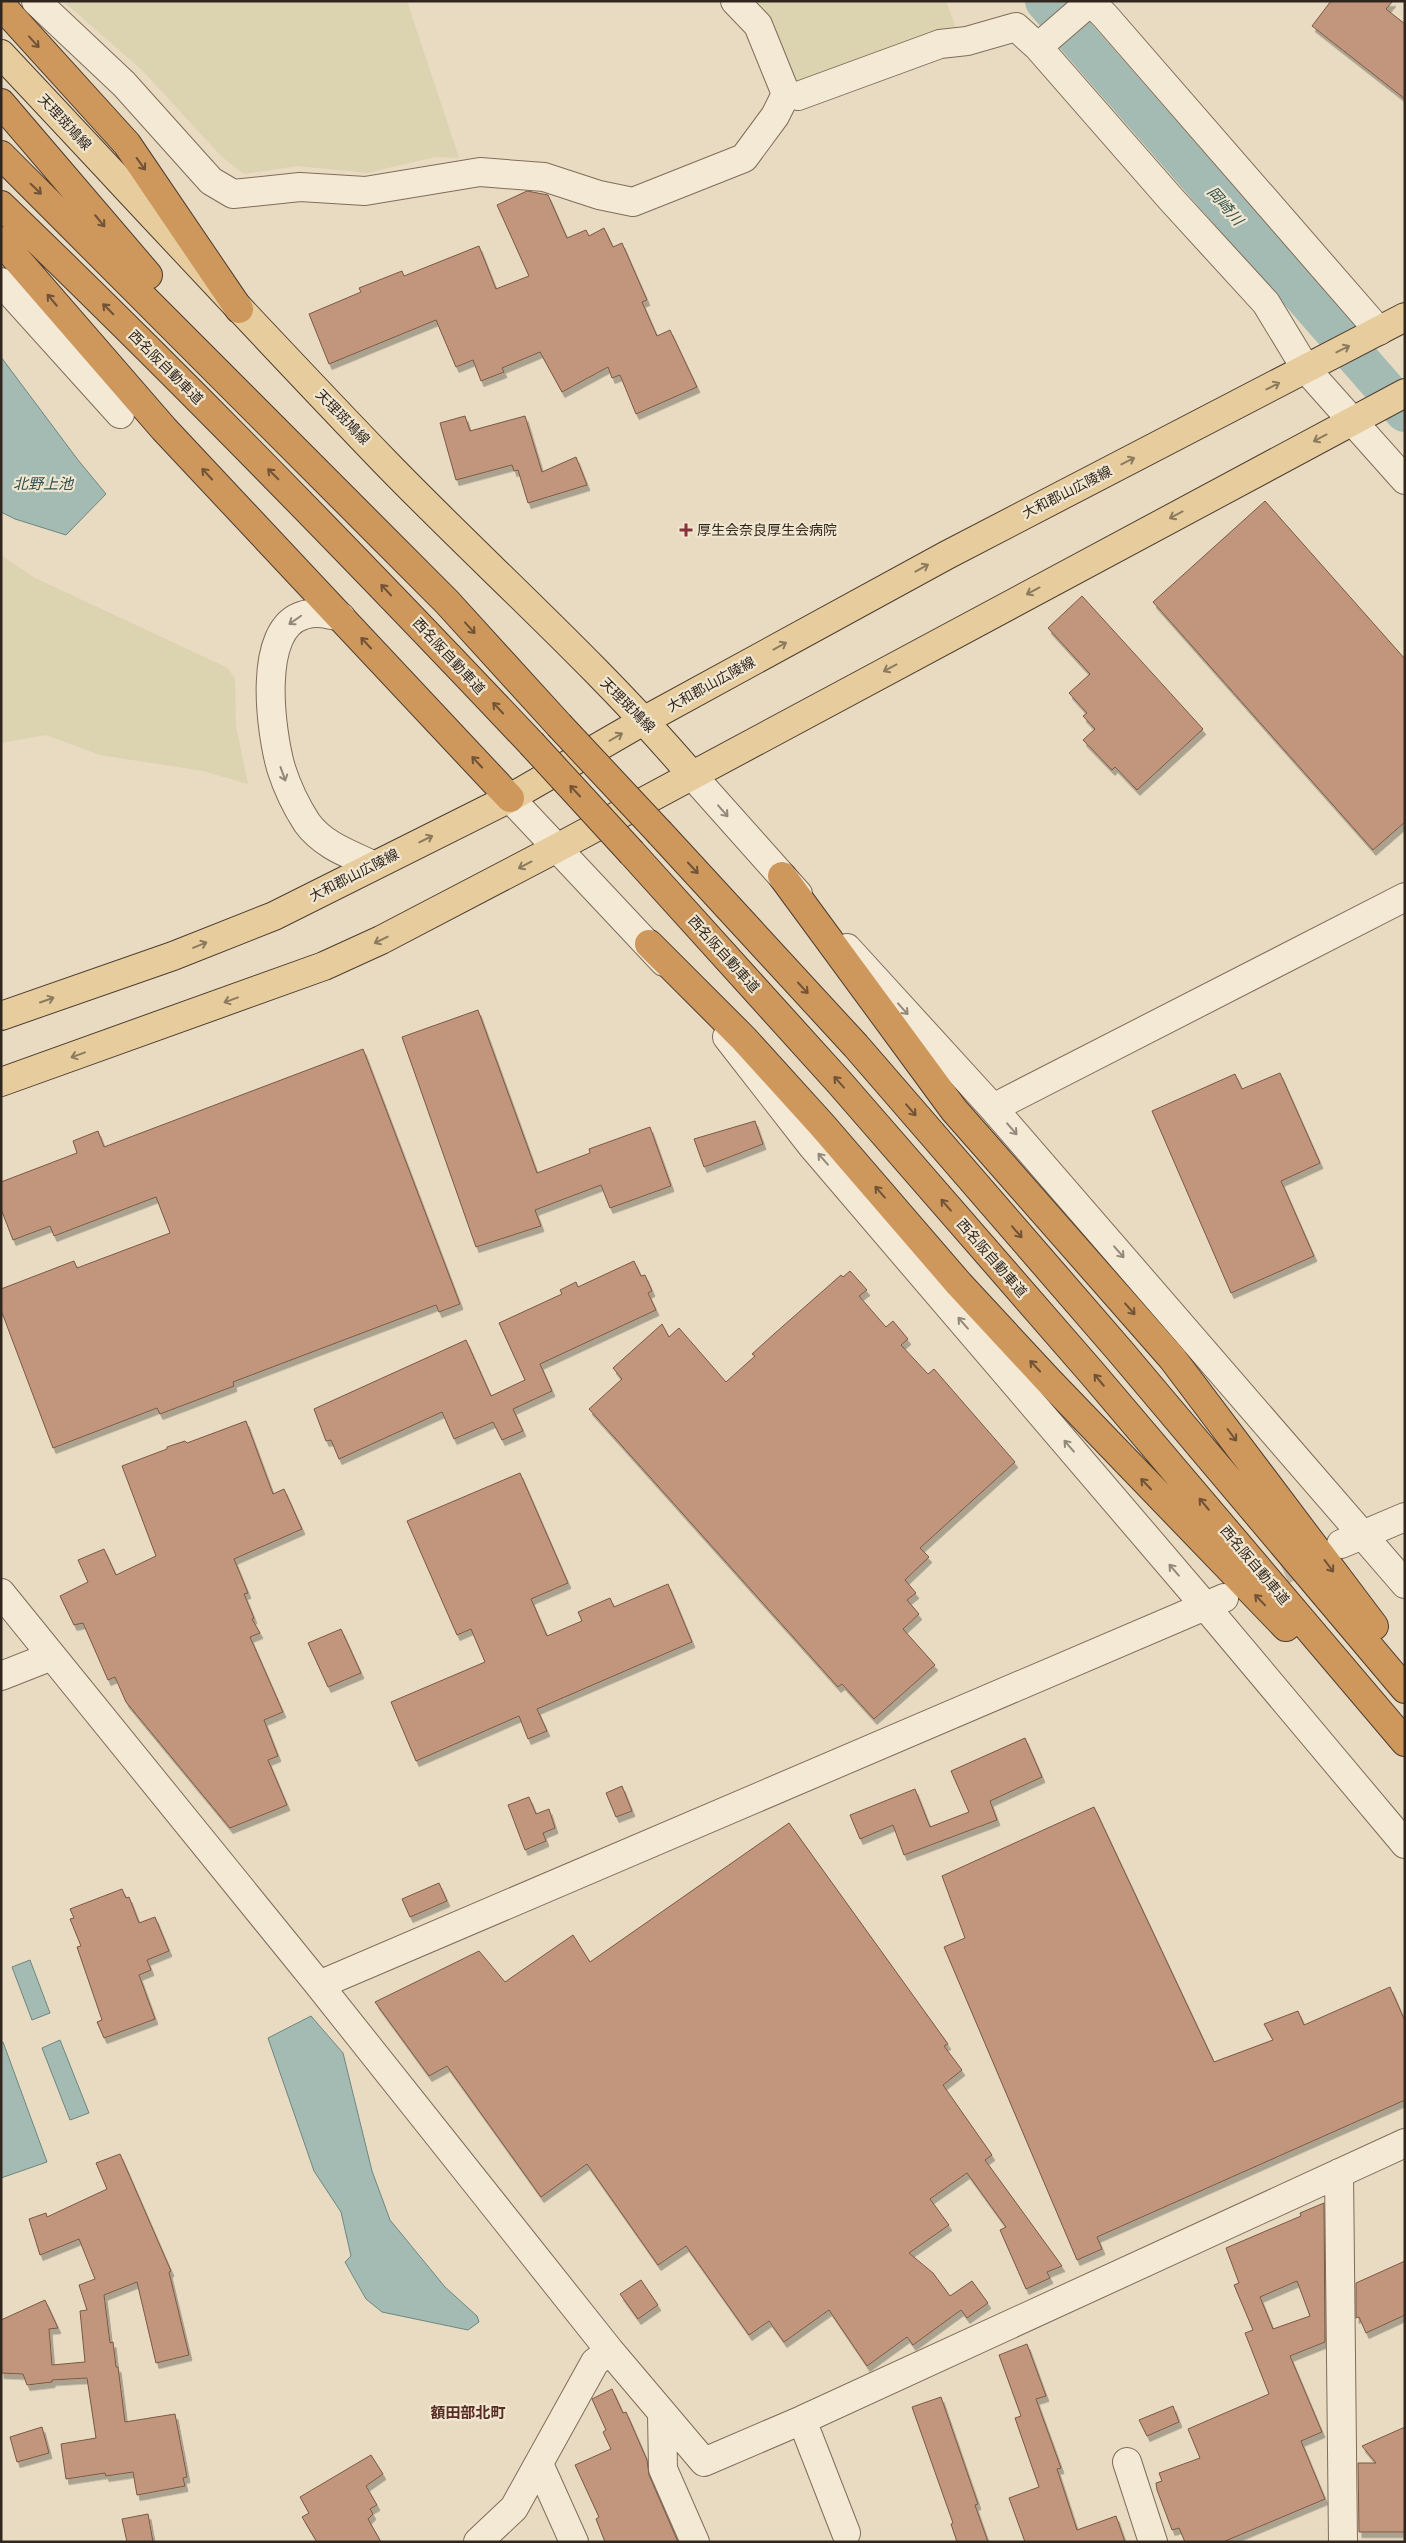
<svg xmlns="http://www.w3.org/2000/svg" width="1406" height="2543" font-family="'Libre Baskerville','Noto Sans JP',serif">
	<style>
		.farmland { fill: #dcd3b0 }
		.water { fill: #a4bbb3; stroke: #6c8780 }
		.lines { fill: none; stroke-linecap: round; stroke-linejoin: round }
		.river { stroke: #a4bbb3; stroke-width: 40 }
		.building { fill: #c1967c; stroke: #7b5844; fill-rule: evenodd; filter: url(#shadow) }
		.minor-tunnel { stroke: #c3b7a1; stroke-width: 28; stroke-dasharray: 28 14; stroke-linecap: butt }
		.minor-casing { stroke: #7f6d5b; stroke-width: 30 }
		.major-casing { stroke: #4d3c2f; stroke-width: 30 }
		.highway-casing { stroke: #4d3c2f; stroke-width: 30 }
		.minor { stroke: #f4e9d4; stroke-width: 28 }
		.major { stroke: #e7cd9d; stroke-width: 28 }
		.highway { stroke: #ce975c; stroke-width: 28 }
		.highway-bridge-casing { stroke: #4d3c2f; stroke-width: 30; stroke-linecap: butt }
		.highway-bridge { stroke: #ce975c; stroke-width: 28 }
		.oneway { stroke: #705337 }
		.oneway2 { stroke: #8c7a5e }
		.oneway3 { stroke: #928879 }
		.poi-dot { fill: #873337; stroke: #f0e6d0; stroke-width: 2 }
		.labels { text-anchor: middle; stroke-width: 4.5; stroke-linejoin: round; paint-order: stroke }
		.street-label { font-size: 14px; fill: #31261e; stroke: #f0e6d0 }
		.poi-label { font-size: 14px; fill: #31261e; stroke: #f0e6d0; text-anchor: start }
		.water-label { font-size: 15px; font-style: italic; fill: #2f4f4c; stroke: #f0e6d0 }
		.neighbourhood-label { font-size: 15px; font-weight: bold; fill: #582b22; stroke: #f0e6d0 }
	</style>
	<defs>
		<filter id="shadow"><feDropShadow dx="3" dy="5.5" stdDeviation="0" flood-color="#0004"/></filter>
	</defs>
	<rect width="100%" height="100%" fill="#e8dbc2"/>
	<path class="farmland" d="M63 1H407L459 158 435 157 367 173 297 166 244 174 222 157 143 71Z
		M752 1H946L957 31 807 85 791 79Z
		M1 555 35 578 228 668 235 679 236 726 248 784 203 771 100 755 46 735 1 743Z"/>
	<path class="water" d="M1 357 78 460 106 494 66 535 15 519 1 512Z
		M30 1960 50 2013 32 2020 12 1967Z
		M311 2016 343 2053 372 2171 390 2220 445 2287 477 2316 479 2322 468 2330 382 2312 366 2299 345 2262 351 2256 341 2212 314 2171 268 2038Z
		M60 2040 89 2113 70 2120 42 2048Z
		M3 2042 47 2162 1 2178V2043Z"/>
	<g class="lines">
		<path class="river" d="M1045 1 1405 412"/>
	</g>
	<path class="building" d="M1331 1H1393L1386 9 1405 24V99L1312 26Z
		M527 191 548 195 567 238 586 230 589 236 604 228 613 247 622 243 647 300 642 302 657 336 670 330 697 387 636 414 620 375 612 378 608 367 562 392 540 352 502 368 504 372 481 381 473 360 456 367 436 320 329 364 309 314 361 292 359 288 402 271 404 276 479 246 496 289 529 276 497 205Z
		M465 416 470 431 525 416 542 472 576 457 587 485 528 503 518 470 514 471 512 465 456 480 440 423Z
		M1265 501 1405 659V822L1373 850 1153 602Z
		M1082 596 1203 729 1137 790 1115 767 1112 770 1083 740 1095 729 1083 716 1087 713 1069 693 1090 674 1048 628Z
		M478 1010 537 1173 590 1153 589 1149 650 1127 671 1186 610 1208 601 1185 535 1210 541 1226 476 1247 402 1037Z
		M363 1049 460 1304 439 1312 436 1305 233 1382 234 1386 160 1414 157 1408 53 1448 1 1310V1289L74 1261 77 1268 170 1233 156 1197 54 1236 50 1226 13 1240 1 1209V1182L77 1153 73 1141 98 1131 104 1147Z
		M1280 1073 1320 1163 1281 1181 1314 1256 1231 1293 1152 1111 1235 1074 1242 1089Z
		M755 1121 763 1144 704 1167 694 1139Z
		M634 1261 641 1276 645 1275 652 1291 648 1293 656 1310 540 1364 552 1391 513 1409 523 1431 502 1440 493 1422 454 1439 442 1412 339 1459 331 1440 326 1441 314 1409 466 1340 491 1396 525 1380 499 1323 562 1294 560 1290 576 1282 578 1287Z
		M850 1271 867 1290 859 1296 886 1327 893 1321 908 1339 901 1345 928 1374 934 1369 1015 1462 920 1548 929 1557 905 1580 916 1593 907 1600 919 1614 903 1629 935 1665 874 1719 842 1684 838 1687 589 1409 622 1379 613 1368 662 1324 669 1337 679 1328 726 1382 755 1356 752 1354 774 1334 841 1275 843 1277Z
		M246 1421 273 1494 284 1489 302 1529 234 1559 248 1593 244 1594 254 1618 252 1619 260 1633 250 1637 283 1712 264 1720 278 1756 268 1760 287 1805 230 1828 126 1702 115 1677 108 1680 83 1623 74 1625 60 1596 88 1582 78 1560 104 1549 116 1575 156 1556 122 1466 167 1449V1447L185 1441 187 1443Z
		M520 1473 568 1583 531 1599 547 1636 582 1621 578 1612 610 1598 614 1607 668 1584 692 1642 537 1709 547 1731 528 1739 519 1716 416 1761 391 1702 485 1662 471 1629 457 1635 407 1521Z
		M341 1629 361 1673 328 1687 308 1643Z
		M1025 1738 1042 1777 990 1801 997 1820 904 1855 893 1825 860 1839 850 1815 915 1789 930 1827 969 1812 951 1771Z
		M622 1786 632 1811 616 1817 606 1793Z
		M529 1797 536 1814 549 1809 555 1828 543 1833 546 1841 525 1850 508 1805Z
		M1094 1807 1214 2062 1273 2040 1264 2024 1298 2011 1304 2025 1390 1987 1405 2021V2100L1097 2237 1102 2249 1077 2260 944 1947 965 1938 942 1876Z
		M789 1823 948 2044 944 2046 962 2070 943 2085 992 2155 985 2160 1062 2266 1047 2272 1050 2278 1026 2289 1000 2230 1006 2227 967 2173 930 2199 949 2225 909 2253 933 2273 950 2296 972 2281 988 2303 967 2318 961 2310 913 2345 907 2337 867 2366 829 2310 784 2342 769 2321 749 2335 686 2246 658 2265 587 2164 541 2197 447 2066 429 2076 375 2002 479 1951 505 1982 573 1935 590 1962Z
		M439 1883 447 1901 410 1917 402 1899Z
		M122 1889 126 1898 129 1897 139 1923 155 1917 169 1951 147 1960 151 1970 139 1975 155 2019 104 2038 97 2022 102 2020 77 1947 81 1946 70 1919 74 1918 70 1909Z
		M120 2154 171 2271 169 2272 189 2355 156 2363 137 2282 104 2295 110 2343 113 2342 116 2367H118L125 2422 175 2414 187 2477 183 2478 185 2486 137 2495 133 2472 106 2476 105 2473 66 2479 61 2444 96 2438 87 2378 52 2380V2382L27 2385 23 2374 1 2373V2320L45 2300 58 2328 49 2329 52 2365 85 2362 80 2311 87 2310 79 2285 95 2279 79 2239 40 2255 29 2219 46 2213 47 2217 107 2189 96 2163Z
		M1324 2203 1325 2342 1290 2356 1322 2432 1301 2441 1325 2499 1223 2542H1185L1179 2528 1172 2530 1157 2490 1156 2483 1162 2481 1159 2473 1200 2458 1188 2429 1269 2394 1245 2333 1253 2330 1234 2285 1239 2283 1226 2248 1301 2216 1300 2213ZM1297 2281 1310 2316 1273 2329 1260 2297Z
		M1405 2261V2315L1366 2333 1359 2317 1356 2318V2283Z
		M641 2280 658 2305 638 2319 620 2294Z
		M1027 2344 1046 2396 1036 2399 1061 2468 1057 2469 1077 2530 1116 2516 1125 2542H1025L1009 2498 1039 2487 1015 2418 1021 2416 999 2355Z
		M612 2389 623 2413 626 2412 647 2460 649 2475 678 2542H605L596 2519 599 2517 575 2465 611 2449 603 2432 606 2430 592 2399Z
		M941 2397 978 2504 975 2505 988 2542H957L951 2524 953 2523 912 2407Z
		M1173 2406 1179 2422 1147 2436 1139 2420Z
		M42 2427 49 2453 17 2462 10 2437Z
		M1405 2427V2532H1359L1358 2463H1376L1362 2446Z
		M371 2455 383 2474 366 2486 377 2505 370 2509 373 2514 368 2519 381 2542H317L302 2517 309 2513 300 2497Z
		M148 2514 153 2542H127L122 2519Z"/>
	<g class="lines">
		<path class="minor-tunnel" d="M1245 1588 1319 1554"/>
		<defs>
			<path id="minor" d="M36 1 124 84 211 181 233 194 300 187 365 191 480 172 544 177 599 195 633 202 744 158 775 116 786 94
				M735 1 758 25 786 94 798 96 940 44 967 41 1016 27 1038 47 1170 198 1266 303 1306 369 1405 480
				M1090 1 1105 16 1379 331
				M1038 47 1090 2
				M1 282 120 414
				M341 617C328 614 317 611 304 615 256 628 271 733 281 768 287 787 296 806 307 823 323 845 349 854 373 865
				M691 774 798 894
				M510 798 664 962
				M847 948 993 1108 1405 1584
				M727 1037 812 1146 1206 1607 1405 1844
				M993 1108 1405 897
				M1341 1544 1405 1517
				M1 1593 319 1985 610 2351 704 2462 802 2420 1405 2143
				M1 1676 52 1656
				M319 1985 1224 1598
				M1339 2173 1343 2542
				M662 2414 663 2469 695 2542
				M802 2420 846 2533
				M1127 2462 1153 2542
				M539 2464 574 2542
				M478 2542 514 2508 595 2362 610 2351"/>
			<path id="major" d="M1 54C129 190 256 328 386 463 487 567 597 664 691 774
				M1 1016 173 956 274 916 510 798 645 720 947 555 1405 317
				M1 1082 324 966 381 940 557 848 1405 393"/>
			<path id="highway" d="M1 5 127 144 239 309
				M1 103 148 275
				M1 155 447 602 559 725
				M1 205C183 380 358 560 531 743
				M1 241 164 429 510 798
				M660 833 856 1046 1120 1351 1405 1689
				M632 853 839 1082 1092 1373 1405 1742
				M782 876 954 1110 1172 1358 1374 1626
				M649 944 744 1039 822 1125 959 1284 1048 1380 1286 1627"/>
		</defs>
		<use href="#minor" class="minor-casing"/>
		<use href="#major" class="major-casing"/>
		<use href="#highway" class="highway-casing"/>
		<use href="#minor" class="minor"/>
		<use href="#major" class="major"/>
		<use href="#highway" class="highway"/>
		<defs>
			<path id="highway-bridge" d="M559 725 660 833
				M531 743 632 853"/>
		</defs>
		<use href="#highway-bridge" class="highway-bridge-casing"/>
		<use href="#highway-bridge" class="highway-bridge"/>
	</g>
	<defs><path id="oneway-shaft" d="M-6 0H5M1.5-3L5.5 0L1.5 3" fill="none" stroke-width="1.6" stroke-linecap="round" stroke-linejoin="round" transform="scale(1.25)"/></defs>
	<g class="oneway">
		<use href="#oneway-shaft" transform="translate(34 42) rotate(48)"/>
		<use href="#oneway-shaft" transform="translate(141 164) rotate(54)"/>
		<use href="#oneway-shaft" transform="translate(36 189) rotate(44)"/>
		<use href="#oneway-shaft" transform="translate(100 221) rotate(50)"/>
		<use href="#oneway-shaft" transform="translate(52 300) rotate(-130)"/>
		<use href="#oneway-shaft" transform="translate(108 309) rotate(-135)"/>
		<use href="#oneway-shaft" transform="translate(207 474) rotate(-133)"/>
		<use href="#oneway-shaft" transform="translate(273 474) rotate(-135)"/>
		<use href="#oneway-shaft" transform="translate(386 590) rotate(-133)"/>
		<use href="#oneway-shaft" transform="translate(470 628) rotate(48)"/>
		<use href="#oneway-shaft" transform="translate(366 643) rotate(-133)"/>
		<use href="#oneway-shaft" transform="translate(498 708) rotate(-133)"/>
		<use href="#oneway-shaft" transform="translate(477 762) rotate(-133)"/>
		<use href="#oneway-shaft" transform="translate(575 791) rotate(-133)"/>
		<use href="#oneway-shaft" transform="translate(693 868) rotate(47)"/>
		<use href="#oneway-shaft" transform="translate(803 988) rotate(47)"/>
		<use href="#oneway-shaft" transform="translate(839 1082) rotate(-132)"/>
		<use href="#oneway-shaft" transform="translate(911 1110) rotate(49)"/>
		<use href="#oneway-shaft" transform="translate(880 1192) rotate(-131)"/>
		<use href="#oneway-shaft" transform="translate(946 1205) rotate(-131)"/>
		<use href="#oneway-shaft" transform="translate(1017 1232) rotate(49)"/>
		<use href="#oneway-shaft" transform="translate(1130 1309) rotate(49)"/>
		<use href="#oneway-shaft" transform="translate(1035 1366) rotate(-133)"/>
		<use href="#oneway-shaft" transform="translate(1099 1380) rotate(-130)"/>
		<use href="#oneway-shaft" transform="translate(1232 1435) rotate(53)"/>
		<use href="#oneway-shaft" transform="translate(1146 1484) rotate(-134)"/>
		<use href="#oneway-shaft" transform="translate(1204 1504) rotate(-130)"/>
		<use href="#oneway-shaft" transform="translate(1329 1566) rotate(53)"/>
		<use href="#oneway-shaft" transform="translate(1260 1600) rotate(-134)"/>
	</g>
	<g class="oneway2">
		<use href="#oneway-shaft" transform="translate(1343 349) rotate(-27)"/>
		<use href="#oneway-shaft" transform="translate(1273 386) rotate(-27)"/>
		<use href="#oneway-shaft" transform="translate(1320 438) rotate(152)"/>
		<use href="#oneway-shaft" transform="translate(1128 461) rotate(-27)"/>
		<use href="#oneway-shaft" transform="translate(1176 515) rotate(152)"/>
		<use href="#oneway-shaft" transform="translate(922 568) rotate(-29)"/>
		<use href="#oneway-shaft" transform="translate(1033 591) rotate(152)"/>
		<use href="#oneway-shaft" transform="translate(780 646) rotate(-29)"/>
		<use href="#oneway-shaft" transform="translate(890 668) rotate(152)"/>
		<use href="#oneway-shaft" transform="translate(616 737) rotate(-30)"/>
		<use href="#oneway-shaft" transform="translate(426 839) rotate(-26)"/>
		<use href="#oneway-shaft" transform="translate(525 865) rotate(152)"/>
		<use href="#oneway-shaft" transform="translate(381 940) rotate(154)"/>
		<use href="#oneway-shaft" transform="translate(200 945) rotate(-22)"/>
		<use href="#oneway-shaft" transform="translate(47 1000) rotate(-19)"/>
		<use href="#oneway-shaft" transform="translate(231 1000) rotate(160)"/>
		<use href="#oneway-shaft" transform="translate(78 1055) rotate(160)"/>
	</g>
	<g class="oneway3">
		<use href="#oneway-shaft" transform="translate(295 620) rotate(145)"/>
		<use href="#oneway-shaft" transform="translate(283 774) rotate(70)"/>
		<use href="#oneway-shaft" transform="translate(723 811) rotate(49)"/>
		<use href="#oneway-shaft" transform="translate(903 1009) rotate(48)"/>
		<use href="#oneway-shaft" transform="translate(1012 1129) rotate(49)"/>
		<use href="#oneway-shaft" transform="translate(823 1159) rotate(-131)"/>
		<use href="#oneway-shaft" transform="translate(1119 1252) rotate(49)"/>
		<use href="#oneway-shaft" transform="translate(963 1323) rotate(-131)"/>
		<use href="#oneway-shaft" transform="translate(1069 1446) rotate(-131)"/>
		<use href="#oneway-shaft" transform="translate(1174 1570) rotate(-131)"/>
	</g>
	<path class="poi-dot" d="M683.5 522.5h5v5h5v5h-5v5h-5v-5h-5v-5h5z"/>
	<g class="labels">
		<g class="street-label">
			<text transform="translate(65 122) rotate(47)" y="5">天理斑鳩線</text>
			<text transform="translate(166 367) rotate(45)" y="5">西名阪自動車道</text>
			<text transform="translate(343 417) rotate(46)" y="5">天理斑鳩線</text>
			<text transform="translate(1067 492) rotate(-27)" y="5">大和郡山広陵線</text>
			<text transform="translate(449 656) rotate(47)" y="5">西名阪自動車道</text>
			<text transform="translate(711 684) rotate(-29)" y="5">大和郡山広陵線</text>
			<text transform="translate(628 705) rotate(45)" y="5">天理斑鳩線</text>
			<text transform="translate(354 875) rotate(-27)" y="5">大和郡山広陵線</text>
			<text transform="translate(724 954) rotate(48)" y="5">西名阪自動車道</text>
			<text transform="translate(992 1258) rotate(49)" y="5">西名阪自動車道</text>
			<text transform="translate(1255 1565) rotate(50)" y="5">西名阪自動車道</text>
		</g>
		<g class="poi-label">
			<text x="697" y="535">厚生会奈良厚生会病院</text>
		</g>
		<g class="water-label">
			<text transform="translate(1225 206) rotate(49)" y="5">岡崎川</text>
			<text x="43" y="489">北野上池</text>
		</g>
		<g class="neighbourhood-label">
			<text x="468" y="2418">額田部北町</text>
		</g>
	</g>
	<rect width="1406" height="2543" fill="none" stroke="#31261e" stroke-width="5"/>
</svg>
